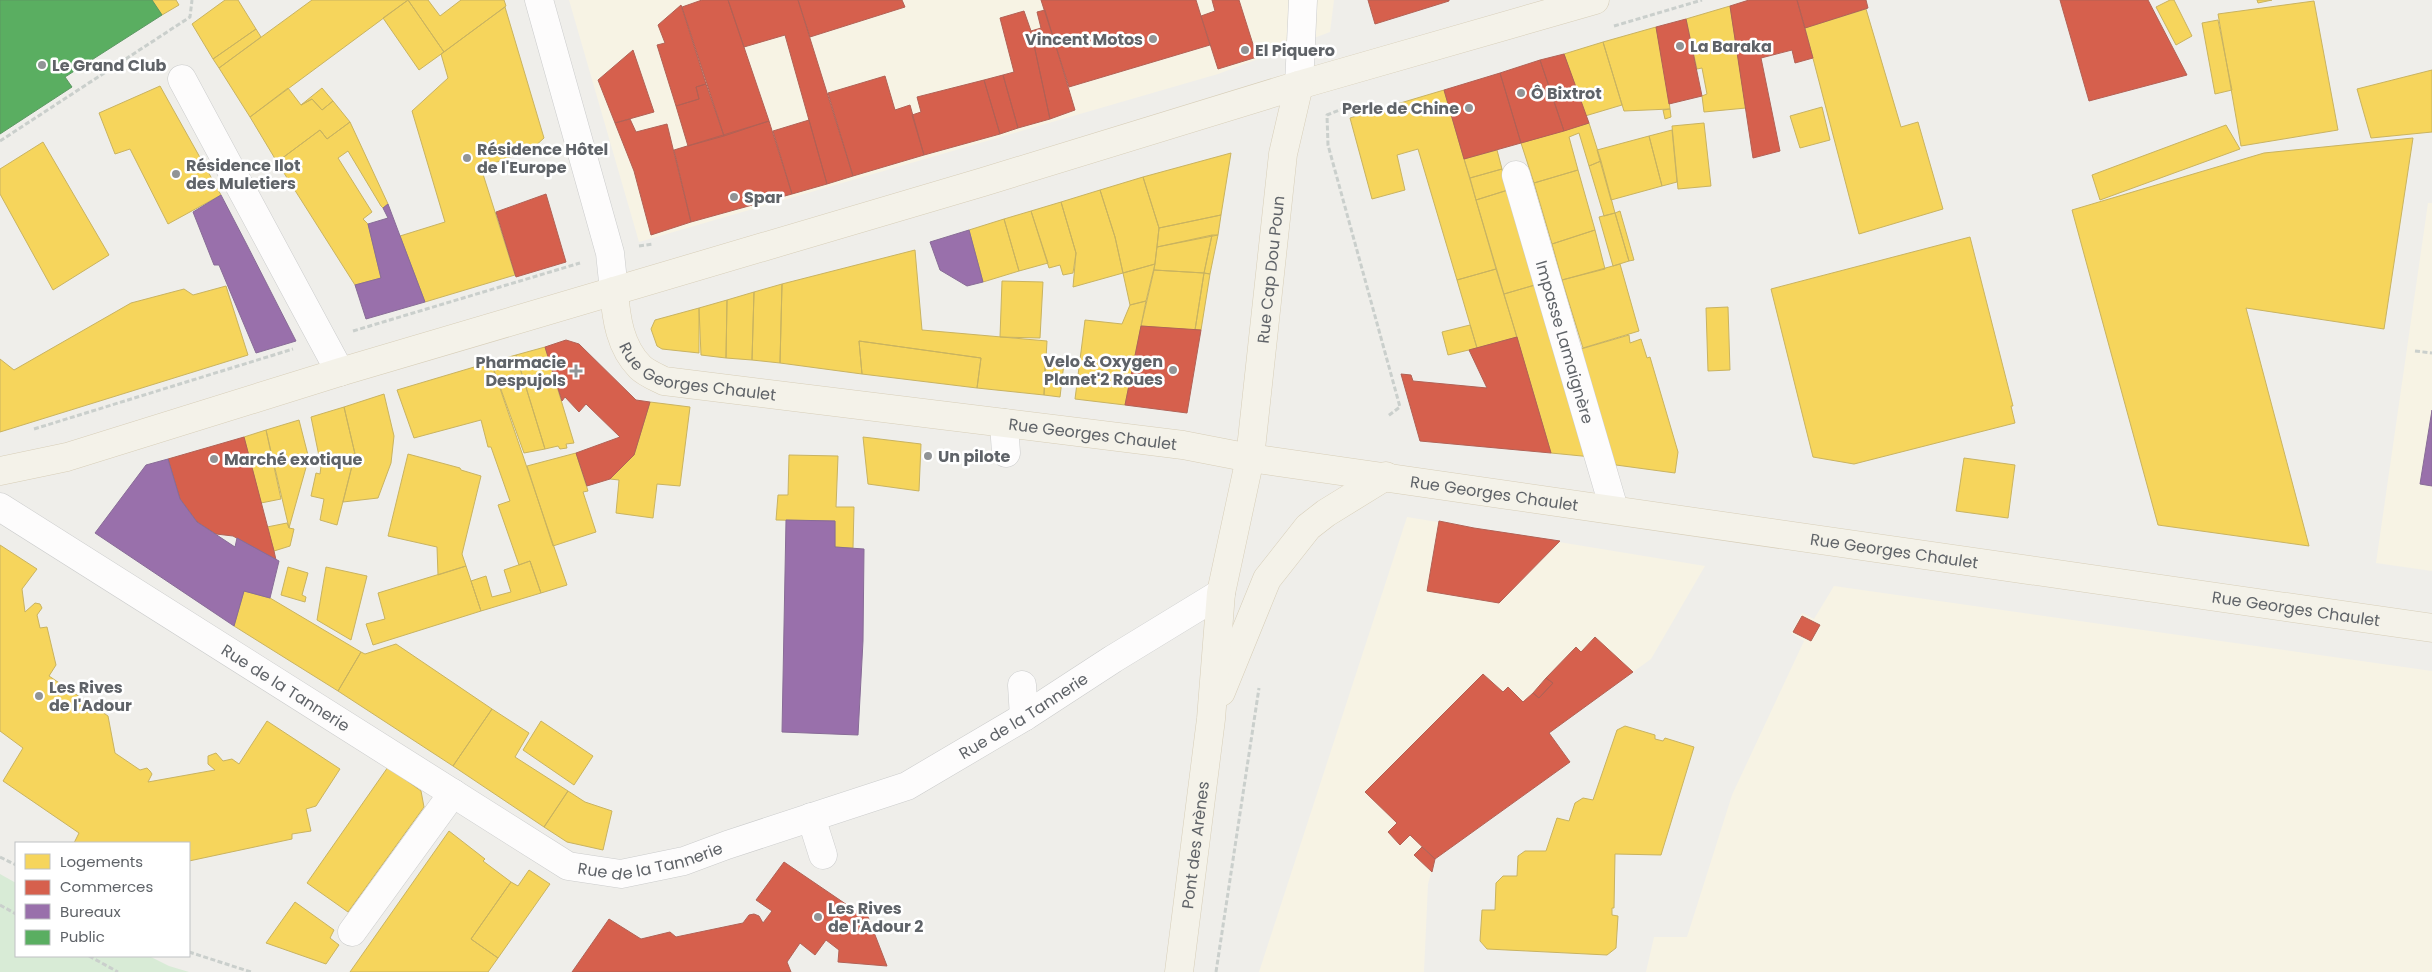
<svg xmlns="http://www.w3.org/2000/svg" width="2432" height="972" font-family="Poppins,sans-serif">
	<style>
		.commercial { fill: #f7f3e4 }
		.green { fill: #d8ebd6 }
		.homes { fill: #f6d55c; stroke: #c9b360 }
		.shops { fill: #d6604d; stroke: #b26155 }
		.offices { fill: #9970ab; stroke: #886c97 }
		.public { fill: #5aae61; stroke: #5c9863 }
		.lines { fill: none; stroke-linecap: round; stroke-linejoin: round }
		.minor-casing { stroke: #cbcccc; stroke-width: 29 }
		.major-casing { stroke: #d7ceb8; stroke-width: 29 }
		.path { stroke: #cacfcc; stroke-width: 3; stroke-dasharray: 5 2.5; stroke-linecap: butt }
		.minor { stroke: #fdfcfc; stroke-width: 28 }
		.major { stroke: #f4f2e9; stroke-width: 28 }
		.poi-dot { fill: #919496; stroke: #fff; stroke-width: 2 }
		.labels { text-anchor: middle; stroke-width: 5; stroke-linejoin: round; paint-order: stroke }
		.poi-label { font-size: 16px; font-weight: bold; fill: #5f6368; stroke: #fff; text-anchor: start }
		.street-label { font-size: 16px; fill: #5f6368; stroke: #fff }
	</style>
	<rect width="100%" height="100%" fill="#efeeea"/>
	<path class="commercial" d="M569 0H1334L1330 32 1218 74 639 242Z
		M2428 203H2432V571L2376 563Z
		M1407 517 1705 566 1651 659 1549 733 1570 762 1435 859 1428 884 1424 972H1259Z
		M1834 586 2432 671V972H1646L1654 937H1687L1732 795 1804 641 1791 633 1802 613 1814 619Z"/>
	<path class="green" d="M0 874 16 883V956H149L169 966 189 972H0Z"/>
	<path class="homes" d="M152 0H176L179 5 162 15Z
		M225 0H238L256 29 213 59 192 24Z
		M312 0H408L250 117 219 68Z
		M408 0 444 52 419 70 383 18Z
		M408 0H428L440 16 461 0H504L506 6 444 52Z
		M2170 0H2174L2192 36 2176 45 2156 7Z
		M2257 0H2272L2258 3Z
		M2314 1 2338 130 2241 146 2218 14Z
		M1730 6 1746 108 1704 112 1702 96 1707 94 1702 68 1697 69 1686 19Z
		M505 7 544 138 532 149 486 166 482 171 515 275 425 302 400 236 445 222 412 111 448 78 441 54Z
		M1866 9 1901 127 1918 122 1943 209 1859 234 1805 28Z
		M2218 20 2232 90 2215 94 2202 23Z
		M1656 27 1666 77 1670 109 1624 111 1603 42Z
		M256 29 261 37 219 68 213 59Z
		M1603 42 1622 105 1585 116 1564 54Z
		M2432 70V132L2371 138 2357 89Z
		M160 86 221 195 168 224 130 149 115 154 99 113Z
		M288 88 301 105 312 99 322 110 333 101 350 122 327 139 320 130 277 162 250 117Z
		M322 88 333 101 322 110 312 99 301 105Z
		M1444 90 1496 269 1457 280 1418 149 1397 155 1405 190 1372 199 1350 118Z
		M1822 107 1830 140 1800 148 1790 116Z
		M1670 109 1671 117 1665 119 1663 110Z
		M350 122 388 204 383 208 381 206 348 151 338 158 372 212 363 219 368 224 381 278 355 285 277 162 320 130 327 139Z
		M1589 123 1601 161 1589 166 1579 133 1569 137 1578 170 1534 183 1521 143Z
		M1704 123 1711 186 1678 189 1672 126Z
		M2226 125 2240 149 2100 200 2092 175Z
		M1672 130 1677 182 1662 186 1649 136Z
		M1649 136 1662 186 1611 200 1597 150Z
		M2413 138 2384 329 2246 308 2309 546 2158 525 2072 210 2264 153Z
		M43 142 109 255 53 290 0 194V169Z
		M1497 150 1502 169 1470 178 1464 159Z
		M1231 153 1221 215 1159 228 1143 177Z
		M1601 161 1615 213 1604 216 1589 166Z
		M1502 169 1508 190 1476 200 1470 178Z
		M1578 170 1595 230 1552 244 1534 183Z
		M1143 177 1159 228 1155 264 1123 273 1115 237 1100 190Z
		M1100 190 1115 237 1123 273 1073 287 1076 253 1061 202Z
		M1508 190 1535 285 1504 294 1476 200Z
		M1061 202 1076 253 1073 273 1063 275 1060 265 1049 268 1031 211Z
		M1031 211 1048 263 1019 271 1004 219Z
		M1620 211 1634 260 1629 261 1615 213Z
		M1615 213 1629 261 1613 266 1599 217Z
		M1221 215 1218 235 1157 247 1159 228Z
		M1004 219 1019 271 983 282 969 230Z
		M1595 230 1605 269 1562 280 1552 244Z
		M1212 235H1218L1210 274 1204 273Z
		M1212 235 1204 273 1154 270 1157 247Z
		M1970 237 2013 406H2011L2015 423 1854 464 1813 457 1771 289Z
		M915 250 922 330 1047 341 1044 395 977 388 981 358 859 341 862 374 780 363 782 284Z
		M1155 264 1146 301 1130 305 1123 273Z
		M1620 264 1639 331 1583 348 1562 280Z
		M1496 269 1517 337 1477 348 1457 280Z
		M1154 270 1204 273 1195 330 1141 326Z
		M1204 273 1210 274 1201 330H1195Z
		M1002 281 1043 282 1040 338 1000 337Z
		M782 284 780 363 752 360 754 292Z
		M1535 285 1592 457 1551 453 1504 294Z
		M226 286 248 355 0 432V359L14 370 131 303 184 289 193 295Z
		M754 292 752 360 726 358 727 300Z
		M727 300 726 358 701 355 699 308Z
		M1146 301 1125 405 1075 399 1085 320 1122 324 1130 305Z
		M1728 307 1730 370 1708 371 1706 308Z
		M699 308V353L662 349 657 346 651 329 655 320Z
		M1470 325 1477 348 1448 355 1442 332Z
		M1629 335 1630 343 1641 339 1647 358 1650 357 1678 452 1675 473 1616 465 1613 459 1581 349Z
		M859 341 981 358 977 388 862 374Z
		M545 347 574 443 566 444 567 448 560 449 558 446 545 449 516 355Z
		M516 355 545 449 524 453 491 362Z
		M491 362 567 585 541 593 530 561 519 565 498 505 510 501 491 447H488L481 420 414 438 397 390Z
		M1045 362 1064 363 1060 397 1044 395Z
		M384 394 394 436 391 463 378 498 343 502 355 454 344 407Z
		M650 402 690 407 680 486 657 484 653 518 616 513 619 480 610 479 634 455Z
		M344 407 355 454 337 525 320 520 324 499 311 496 316 473 320 474 321 466 311 417Z
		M299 420 310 463 307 464 289 528 266 430Z
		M266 430 281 499 261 503 244 437Z
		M863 437 921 444 919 491 868 484Z
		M576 453 588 491 583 492 596 532 553 546 527 466Z
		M408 454 460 468 461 470 481 476 462 554 466 566 438 575 437 547 388 536Z
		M789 455 838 456 836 507H854L853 548 835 547V521L776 520 778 495H788Z
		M1964 458 2015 465 2008 518 1956 511Z
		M287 523 289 528 294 529 290 546 274 551 267 527Z
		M0 545 37 569 22 589 25 612 35 603 40 604 42 608 37 615 40 628 47 627 56 665 49 676 108 716 115 753 140 770 147 768 150 771 152 774 148 782 215 770 208 764V756L216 753 223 761 232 759 239 764 267 721 340 769 316 806 306 809 311 831 292 834V839L189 861V843H74L79 833 3 781 23 748 0 731Z
		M530 561 541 593 481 611 471 581 486 576 492 597 511 592 504 570Z
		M466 566 481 611 373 645 366 624 385 619 378 593Z
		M288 567 308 573 302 595 306 597 305 602 281 595Z
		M326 567 367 576 351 640 317 620Z
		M244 591 270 598 361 652 338 691 234 626Z
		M396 644 492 709 453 766 338 691 361 652 365 654Z
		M492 709 529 733 515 757 568 791 544 827 453 766Z
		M541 721 593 756 574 785 523 750Z
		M1625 726 1655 735V739L1663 741 1665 738 1694 747 1661 855 1615 854 1614 908H1612V915L1618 916 1616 948 1607 955 1487 949 1480 941 1482 910H1495L1496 883 1503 876H1517L1518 856 1525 851H1546L1557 818 1569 821 1575 803 1583 798 1593 800 1617 730Z
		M388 767 421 791 424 807 348 912 307 883Z
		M568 791 585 802 612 811 603 850 567 842 544 827Z
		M449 831 485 859 483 861 511 882 471 939 498 958 488 972H350Z
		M529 870 550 884 498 958 471 939 511 882 518 886Z
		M295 902 334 930 330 938 339 945 326 964 266 943Z"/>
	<path class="shops" d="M702 0H728L769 121 724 136 682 7Z
		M728 0H798L853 176 827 184 785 35 744 47Z
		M798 0H902L905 7 810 37Z
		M1041 0H1196L1210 45 1069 87Z
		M1212 0H1239L1257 57 1218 69 1201 16 1215 11Z
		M1368 0H1449V1L1375 24Z
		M1749 0H1797L1813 58 1795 63 1792 50 1761 58 1780 151 1753 158 1730 6Z
		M1797 0H1866L1868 8 1805 28Z
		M2060 0H2148L2187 75 2089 101Z
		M681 5 706 84 696 87 699 99 676 106 657 45 665 43 658 25Z
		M1045 10 1075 110 1050 119 1031 31 1041 28 1037 12Z
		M1024 11 1031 31 1050 119 1018 128 1003 75 1014 72 1000 18Z
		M1686 19 1702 96 1669 104 1656 27Z
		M633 50 654 112 615 123 598 80Z
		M1564 54 1589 123 1564 131 1540 60Z
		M1540 60 1564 131 1521 143 1500 73Z
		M1500 73 1521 143 1464 159 1444 90Z
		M1003 75 1018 128 1000 134 984 80Z
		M885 76 895 110 910 105 924 155 853 176 828 93Z
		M984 80 1000 134 924 155 912 115 921 112 917 97Z
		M706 84 724 136 688 146 676 106 699 99 696 87Z
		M630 119 636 132 667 124 691 222 651 235 634 171 615 123Z
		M809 120 827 184 792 194 773 131Z
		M769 121 792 194 691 222 674 150Z
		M546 194 566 262 516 277 496 212Z
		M1141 326 1201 330 1187 413 1125 405Z
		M1517 337 1551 453 1420 441 1401 374 1411 375 1413 381 1487 388 1469 350Z
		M566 340 579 344 636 400 650 402 634 455 610 479 587 486 576 453 620 437 586 404 579 412 565 397 562 401 545 347Z
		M244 437 274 551 276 560 233 536 216 534 197 522 180 499 168 459Z
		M1439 521 1474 528 1560 541 1499 603 1427 591Z
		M1802 616 1820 625 1811 641 1793 632Z
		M1595 637 1633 672 1549 733 1570 762 1435 859 1410 835 1400 845 1388 832 1397 823 1365 792 1483 674 1503 692 1508 687 1523 702 1533 693 1539 698 1553 683 1546 678 1576 647 1581 652Z
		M1546 678 1553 683 1539 698 1533 693Z
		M1422 847 1435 859 1432 872 1414 855Z
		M784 862 856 911 865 909 887 966 838 962 839 950 826 940 815 955 800 943 787 962 791 972H572L609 919 641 939 670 932 676 937 743 923 749 915 754 914 759 916 763 923 772 911 756 900Z"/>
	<path class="offices" d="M221 195 247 245 296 341 256 353 219 265H214L193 212Z
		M388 204 425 302 366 319 355 285 381 278 368 224 388 218 383 208Z
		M969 230 983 282 967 286 940 270 930 242Z
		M2432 410V486L2420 484Z
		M168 459 180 499 197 522 235 547 237 538 279 561 270 598 244 591 234 626 95 533 146 465Z
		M786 520 835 521V547L864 549 863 641 858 735 782 732Z"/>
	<path class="public" d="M0 0H152L162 15 65 77 72 87 0 134Z"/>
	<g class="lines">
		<defs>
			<g id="minor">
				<path d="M539 0 610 253 614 291"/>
				<path d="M182 79 340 372"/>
				<path d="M1299 85 1303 0"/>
				<path id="s1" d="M1516 175 1614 509"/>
				<path d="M1004 423 1006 453"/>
				<path id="s2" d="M0 507 568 866 621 874 684 861 727 845 907 786 1024 717 1113 659 1221 593"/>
				<path d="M1022 685 1024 717"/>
				<path d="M811 817 823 855"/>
				<path d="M352 932 453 793"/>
			</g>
			<g id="major">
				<path id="s3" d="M614 291C616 318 620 347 640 367 646 373 656 377 664 381L1183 445 1250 458 2432 628"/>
				<path d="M0 471 67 457 340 372 983 182 1299 85 1595 0"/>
				<path d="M1221 692 1267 579 1308 527 1326 513 1386 476"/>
				<path id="s4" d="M1179 972 1211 719 1221 593 1250 458 1283 154 1299 85"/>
			</g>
		</defs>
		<use href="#minor" class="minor-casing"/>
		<use href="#major" class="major-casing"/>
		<path class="path" d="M1614 26 1702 0
			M1352 105 1327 115 1328 145 1400 407 1388 416
			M0 141 190 17 192 0
			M639 246 653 244
			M353 331 580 263
			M2415 351 2432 353
			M34 429 293 349
			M0 857 16 865
			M0 905 16 914
			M189 952 251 972
			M89 956 118 972
			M1216 972 1259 688"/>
		<use href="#minor" class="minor"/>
		<use href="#major" class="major"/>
	</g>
	<g class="poi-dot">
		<circle cx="1153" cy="39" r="5"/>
		<circle cx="1680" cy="46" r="5"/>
		<circle cx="1245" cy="50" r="5"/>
		<circle cx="42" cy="65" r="5"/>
		<circle cx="1521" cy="93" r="5"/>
		<circle cx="1469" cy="108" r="5"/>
		<circle cx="467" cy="158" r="5"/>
		<circle cx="176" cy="174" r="5"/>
		<circle cx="734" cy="197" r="5"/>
		<circle cx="1173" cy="370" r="5"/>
		<path d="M573.5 363.5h5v5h5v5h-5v5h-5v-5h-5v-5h5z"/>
		<circle cx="928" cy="456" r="5"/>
		<circle cx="214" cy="459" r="5"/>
		<circle cx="39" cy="696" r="5"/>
		<circle cx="818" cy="917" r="5"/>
	</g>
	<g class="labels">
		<g class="poi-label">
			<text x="1143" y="45" text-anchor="end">Vincent Motos</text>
			<text x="1690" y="52">La Baraka</text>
			<text x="1255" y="56">El Piquero</text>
			<text x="52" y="71">Le Grand Club</text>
			<text x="1531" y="99">Ô Bixtrot</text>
			<text x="1459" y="114" text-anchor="end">Perle de Chine</text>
			<text x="477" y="155">Résidence Hôtel<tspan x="477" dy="18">de l'Europe</tspan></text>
			<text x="186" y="171">Résidence Ilot<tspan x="186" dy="18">des Muletiers</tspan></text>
			<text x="744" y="203">Spar</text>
			<text x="1163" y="367" text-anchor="end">Velo &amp; Oxygen<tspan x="1163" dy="18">Planet'2 Roues</tspan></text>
			<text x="566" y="368" text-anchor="end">Pharmacie<tspan x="566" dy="18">Despujols</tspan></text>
			<text x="938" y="462">Un pilote</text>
			<text x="224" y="465">Marché exotique</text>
			<text x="49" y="693">Les Rives<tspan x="49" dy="18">de l'Adour</tspan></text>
			<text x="828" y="914">Les Rives<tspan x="828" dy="18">de l'Adour 2</tspan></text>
		</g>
		<g class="street-label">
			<text dy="6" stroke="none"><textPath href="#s4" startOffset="709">Rue Cap Dou Poun</textPath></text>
			<text dy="6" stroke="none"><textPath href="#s1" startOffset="174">Impasse Lamaignère</textPath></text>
			<text dy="6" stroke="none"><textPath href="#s3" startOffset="138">Rue Georges Chaulet</textPath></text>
			<text dy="6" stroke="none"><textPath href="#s3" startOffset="542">Rue Georges Chaulet</textPath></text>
			<text dy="6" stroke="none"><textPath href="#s3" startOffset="948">Rue Georges Chaulet</textPath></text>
			<text dy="6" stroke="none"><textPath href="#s3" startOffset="1352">Rue Georges Chaulet</textPath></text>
			<text dy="6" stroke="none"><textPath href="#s3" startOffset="1758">Rue Georges Chaulet</textPath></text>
			<text dy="6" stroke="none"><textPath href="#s2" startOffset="338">Rue de la Tannerie</textPath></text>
			<text dy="6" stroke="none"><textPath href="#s2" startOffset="1161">Rue de la Tannerie</textPath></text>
			<text dy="6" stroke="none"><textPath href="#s4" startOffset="128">Pont des Arènes</textPath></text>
			<text dy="6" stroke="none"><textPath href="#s2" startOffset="756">Rue de la Tannerie</textPath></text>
		</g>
	</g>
	<rect x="15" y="842" width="175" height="115" fill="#ffffff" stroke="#bfc1c3"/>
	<rect x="25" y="854" width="25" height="15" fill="#f6d55c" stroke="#bfc1c3"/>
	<text x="60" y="867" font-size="15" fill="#5f6368">Logements</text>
	<rect x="25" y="880" width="25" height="15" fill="#d6604d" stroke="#bfc1c3"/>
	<text x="60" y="892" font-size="15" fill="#5f6368">Commerces</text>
	<rect x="25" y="904" width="25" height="15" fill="#9970ab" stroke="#bfc1c3"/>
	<text x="60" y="917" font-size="15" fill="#5f6368">Bureaux</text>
	<rect x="25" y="930" width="25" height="15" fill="#5aae61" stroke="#bfc1c3"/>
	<text x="60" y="942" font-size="15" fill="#5f6368">Public</text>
</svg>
